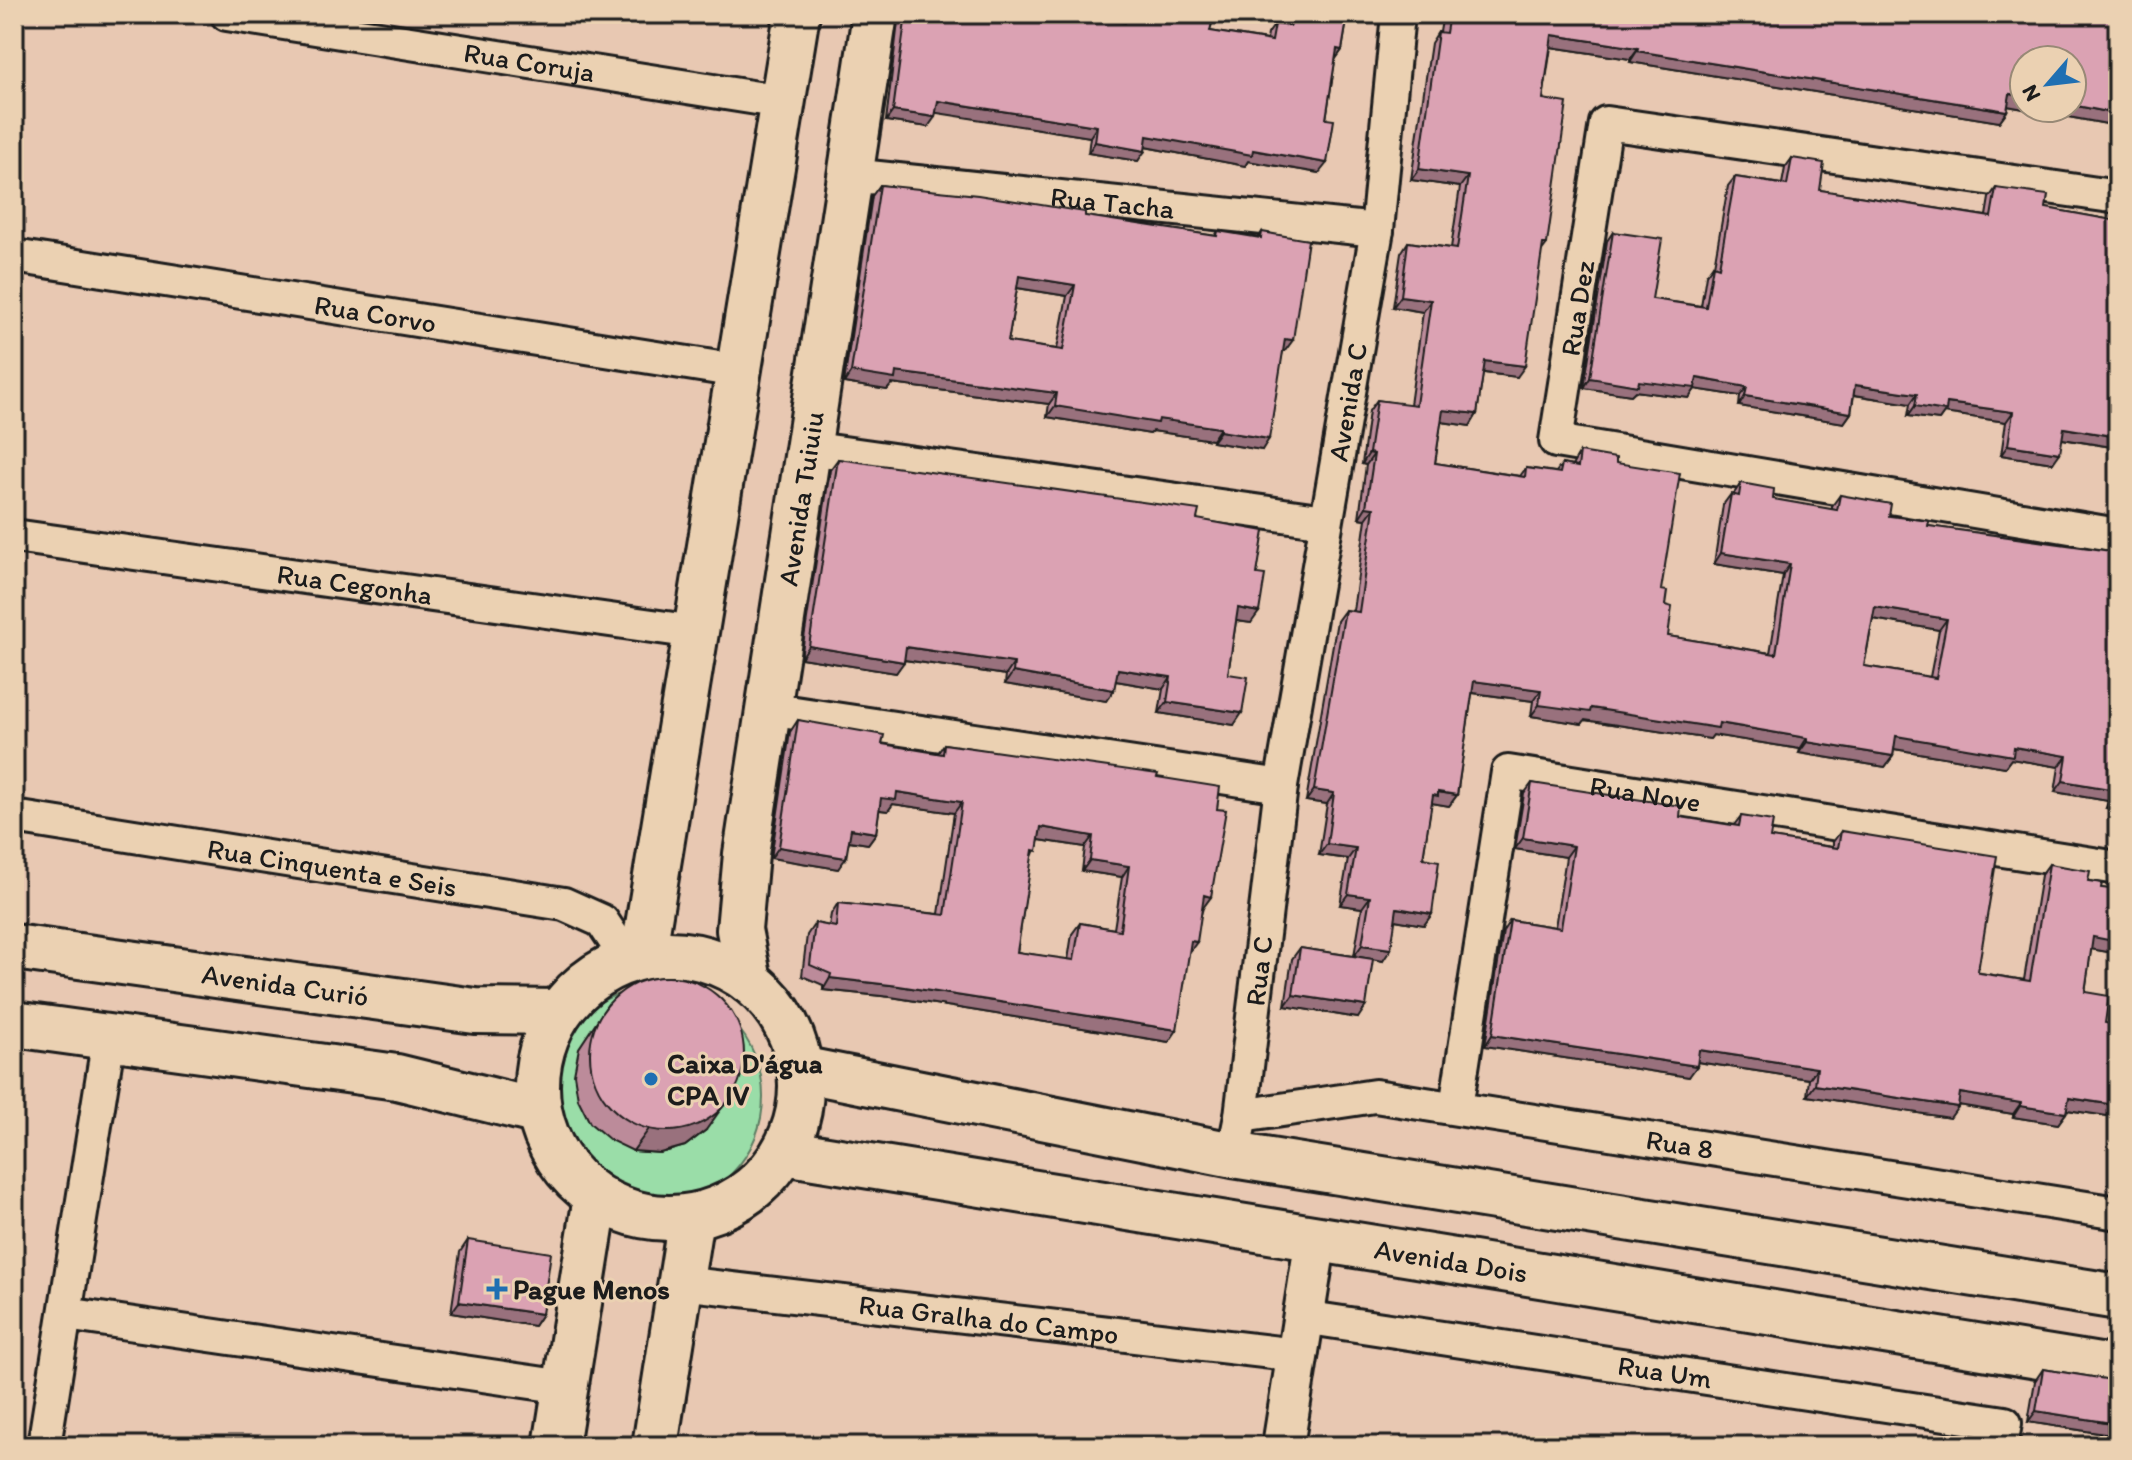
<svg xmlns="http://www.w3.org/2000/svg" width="2132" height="1460" font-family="Itim,sans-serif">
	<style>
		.green { fill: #9adda8; stroke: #5b7c62; stroke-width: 2 }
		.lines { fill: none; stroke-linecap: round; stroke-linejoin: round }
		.minor-casing { stroke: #1c1c1c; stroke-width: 38 }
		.tertiary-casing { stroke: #1c1c1c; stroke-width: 46 }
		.secondary-casing { stroke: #1c1c1c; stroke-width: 50 }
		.minor { stroke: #ebd1b2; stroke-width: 32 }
		.tertiary { stroke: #ebd1b2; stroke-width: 40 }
		.secondary { stroke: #ebd1b2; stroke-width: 44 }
		.wall { fill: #bc8b9a; stroke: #1c1c1c; stroke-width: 2; fill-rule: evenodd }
		.shaded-wall { fill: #99717d; stroke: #1c1c1c; stroke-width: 2 }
		.building { fill: #dba2b3; stroke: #1c1c1c; stroke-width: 2; fill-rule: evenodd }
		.poi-dot { fill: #1f6fb2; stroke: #ebd1b2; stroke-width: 3 }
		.labels { text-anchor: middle; stroke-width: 6; stroke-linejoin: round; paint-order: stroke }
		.street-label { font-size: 28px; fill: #1c1c1c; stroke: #ebd1b2 }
		.poi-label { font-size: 28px; font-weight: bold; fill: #1c1c1c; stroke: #ebd1b2; text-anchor: start }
	</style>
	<rect width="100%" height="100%" fill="#e8c8b2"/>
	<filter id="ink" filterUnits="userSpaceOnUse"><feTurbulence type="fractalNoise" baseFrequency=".0125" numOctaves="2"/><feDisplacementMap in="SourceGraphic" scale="16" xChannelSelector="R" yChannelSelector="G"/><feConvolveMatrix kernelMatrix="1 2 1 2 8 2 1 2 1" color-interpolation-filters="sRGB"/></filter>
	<g filter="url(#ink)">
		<path class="green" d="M545 1097a109 109 0 1 1 218 0a109 109 0 1 1-218 0Z"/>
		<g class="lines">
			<defs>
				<g id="minor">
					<path id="s1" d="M227 14 782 102"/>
					<path id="s2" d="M850 175 1377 230"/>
					<path d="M2118 197 1606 123 1556 441 2118 535"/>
					<path id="s3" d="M14 256 738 371"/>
					<path d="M808 448 1326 521"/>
					<path id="s4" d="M14 536 695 632"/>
					<path d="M768 709 1281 786"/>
					<path id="s5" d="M14 817 564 904 602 921 628 960"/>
					<path id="s6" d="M1456 1107 1508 772 2118 868"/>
					<path id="s7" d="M1241 1116 1375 1096 2118 1213"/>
					<path id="s8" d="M1233 1155 1241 1116 1281 786 1377 230 1398 14"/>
					<path id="s9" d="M681 1283 1297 1355"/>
					<path d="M66 1314 565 1387"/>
					<path id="s10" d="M1303 1317 2005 1423 2001 1446"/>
					<path d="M44 1446 109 1037"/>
				</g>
				<path id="tertiary" d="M1283 1446 1316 1238"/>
				<g id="secondary">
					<path id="s11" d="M14 947 475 1011 559 1012"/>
					<circle cx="669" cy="1086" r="132"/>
					<path d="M643 956 797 14"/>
					<path id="s12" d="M749 981 739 930 746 854 875 14"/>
					<path d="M14 1024 397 1077 539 1112"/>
					<path d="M800 1069 1233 1155 2118 1297"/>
					<path id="s13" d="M784 1152 2118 1369"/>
					<path d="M556 1446 596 1197"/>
					<path d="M655 1446 691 1217"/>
				</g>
			</defs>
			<use href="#minor" class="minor-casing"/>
			<use href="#tertiary" class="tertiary-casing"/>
			<use href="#secondary" class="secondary-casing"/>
			<use href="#minor" class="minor"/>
			<use href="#tertiary" class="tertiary"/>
			<use href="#secondary" class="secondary"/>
		</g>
		<path class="wall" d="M899 14H1061L1120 23 1121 14H1214L1210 31 1267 40 1268 34 1275 24 1285 26 1287 14H1348L1342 50 1335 60 1326 119 1319 173 1248 161 1245 166 1145 147 1138 161 1088 153 1090 137 936 112 928 127 886 121Z
			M1443 14H2118V126L2008 106 2007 111 1999 122 1630 62V59L1551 47 1543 99 1547 244 1541 252 1517 377 1483 373 1477 414 1470 426 1441 422 1435 463 1520 476 1526 468 1556 472 1562 464 1572 466 1580 452 1616 463 1661 590 1665 605 1668 636 1770 653 1783 575 1714 564 1723 505 1731 494 1733 495 1741 483 1773 499 1832 510V506L1840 495 1889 516 1928 526 2118 552V810L2106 808 2108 801 2055 792 2059 767 2011 759 2005 767 1894 749 1893 756 1885 767 1799 753 1800 749 1713 735 1710 739 1585 720 1582 724 1531 716 1533 701 1472 693 1457 795 1449 806 1432 803 1431 805 1423 858 1432 914 1424 925 1395 920 1383 961 1369 958 1358 1018 1285 1006 1292 959 1300 948 1354 956 1362 908 1340 905 1348 859 1319 855 1327 804 1306 801 1337 621 1345 610 1353 611 1366 519 1359 518 1366 465 1362 464 1369 411 1377 400 1410 405 1423 312 1393 307 1401 253 1408 242 1451 248 1460 187 1411 180 1431 43 1438 32H1440ZM1873 619 1939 630 1930 677 1864 666Z
			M1792 158 1820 190 1986 216 1989 198 1996 188 2046 208 2118 221V448L2062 439 2053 463 2001 455 2006 422 1944 413 1939 420 1908 416 1910 404 1854 395 1851 413 1844 423 1739 406 1740 396 1695 389 1689 398 1635 391 1631 395 1584 388 1607 241 1613 232 1652 299 1701 306 1706 275 1713 265 1714 266 1728 186 1735 177 1782 184 1785 168Z
			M880 185 1215 236 1218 231 1258 238 1262 232 1285 351H1283L1262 450 1212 442V440L1153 431 1150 434 1047 417 1049 404 892 384 887 390 844 383 872 196ZM1017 288 1067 296 1057 349 1008 342Z
			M838 459 1197 519 1257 574 1251 623 1236 621 1228 674 1234 725 1159 713 1163 689 1116 681 1106 701 1005 684 1006 675 904 660 896 673 801 658 830 470Z
			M798 720 882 744 938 753 944 744 1157 777 1203 908 1189 953 1169 1042 891 997 823 990V985L802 976 807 935 815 923 829 926 831 914 838 903 939 914 954 813 893 804 888 811 879 810 876 833 868 844 849 841 838 869 771 858 790 732ZM1039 840 1085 847 1082 871 1122 877 1114 929 1080 923 1072 934 1068 960 1017 952 1031 859Z
			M1532 783 1680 817 1734 825 1741 816 1770 838 1833 847V842L1841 831 1980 973 2024 980 2041 875 2049 864 2101 888 2118 890V945L2113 953 2091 949 2085 992 2105 1023 2117 1097H2116L2107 1116 2067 1110 2066 1113 2058 1124 2013 1117V1114L1958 1105 1950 1118 1807 1096 1809 1079 1697 1062 1689 1077 1485 1046 1503 931 1510 920 1555 927 1566 857 1515 849 1524 794Z
			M608 1004 706 1130 685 1146 660 1153 633 1151 610 1140 590 1123 578 1099 574 1074 579 1048Z
			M468 1240 542 1314 534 1326 451 1313 460 1252Z
			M2043 1369 2118 1381V1436L2028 1422 2035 1381Z"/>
		<path class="shaded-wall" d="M1552 35 1638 48 1630 59 1544 46Z
			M1337 49 1342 50 1335 60Z
			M1637 51 2007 111 1999 122 1630 62Z
			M2010 94 2024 96V108H2072V105L2118 114V126L2002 105Z
			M938 101 1097 126 1090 137 931 112Z
			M893 111 935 117 928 127 886 121Z
			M1147 136 1253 150 1327 163 1319 173 1248 161 1245 166 1140 146Z
			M1095 142 1145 151 1138 161 1088 153Z
			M1419 169 1468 176 1460 187 1411 180Z
			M1019 276 1075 285 1067 296 1011 287Z
			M1401 296 1431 300 1423 312 1393 307Z
			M1285 339 1293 340 1285 351 1277 350Z
			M1485 361 1525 366 1517 377 1477 372Z
			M851 372H896L1057 393 1049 404 892 384 887 390 844 383Z
			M1590 378 1639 381 1697 378 1747 387 1740 396 1695 389 1689 398 1635 391 1631 395 1584 388Z
			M1855 385 1917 394 1910 404 1849 394Z
			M1745 396 1851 413 1844 423 1739 406Z
			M1947 403 2013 412 2006 422 1944 413 1939 420 1908 416 1915 406Z
			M1055 406 1159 419 1220 428 1212 440 1153 431 1150 434 1047 417Z
			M1443 410 1477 414 1470 426 1435 421Z
			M2064 428 2118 437V448L2057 438Z
			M1220 431 1269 439 1262 450 1212 442Z
			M2008 445 2060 453 2053 463 2001 455Z
			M1369 453 1374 454 1366 465 1362 464Z
			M1366 507 1374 508 1366 519 1359 518Z
			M1721 553 1790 564 1783 575 1714 564Z
			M1875 607 1947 619 1939 630 1867 618Z
			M1238 608 1259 612 1251 623 1230 620Z
			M809 646 904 662 896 673 801 658Z
			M906 647 1014 663 1006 675 898 659Z
			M1118 669 1171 677 1163 689 1110 680Z
			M1013 672 1114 690 1106 701 1005 684Z
			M1474 681 1541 690 1533 701 1466 692Z
			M1167 702 1242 713 1234 725 1159 713Z
			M1539 705 1591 708 1719 723 1807 738 1800 749 1713 735 1710 739 1585 720 1582 724 1531 716Z
			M1896 736 2014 747 2067 756 2059 767 2011 759 2005 767 1888 748Z
			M1807 742 1893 756 1885 767 1799 753Z
			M2063 781 2116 790 2108 801 2055 792Z
			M1314 790 1334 793 1327 804 1306 801Z
			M897 792 962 802 954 813 893 804 888 811 873 809 881 798Z
			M1438 792 1457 795 1449 806 1432 803 1430 807 1433 795Z
			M2114 797 2118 798V810L2106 808Z
			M1041 827 1093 836 1085 847 1033 839Z
			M851 829 876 833 868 844 843 840Z
			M1523 838 1574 846 1566 857 1515 849Z
			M1327 844 1356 848 1348 859 1319 855Z
			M779 847 846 858 838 869 771 858Z
			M1090 860 1129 866 1122 877 1082 871Z
			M1348 894 1370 897 1362 908 1340 905Z
			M1204 895 1211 897 1203 908 1197 907Z
			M1397 908 1432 914 1424 925 1389 919Z
			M2118 936V945L2113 953 2085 948 2093 937Z
			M1191 941 1197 942 1189 953 1183 952Z
			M1362 945 1391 949 1383 961 1354 956Z
			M830 978 899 986 1177 1030 1169 1042 891 997 823 990Z
			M1293 995 1366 1006 1358 1018 1285 1006Z
			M1492 1035 1697 1066 1689 1077 1485 1046Z
			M1699 1050 1817 1068 1809 1079 1691 1061Z
			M1815 1085 1958 1107 1950 1118 1807 1096Z
			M1960 1093 2021 1103 2013 1114 1952 1104Z
			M2069 1098 2115 1105 2107 1116 2061 1109Z
			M2020 1106 2066 1113 2058 1124 2013 1117Z
			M721 1109 706 1130 685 1146 660 1153 633 1151 649 1129Z
			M459 1302 542 1314 534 1326 451 1313Z
			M2036 1411 2118 1424V1436L2028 1422Z"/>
		<path class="building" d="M906 14H1061L1125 23 1127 14H1214L1210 31 1272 41 1275 24 1290 26 1292 14H1348L1342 50 1337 49 1326 119 1334 120 1327 163 1253 150 1252 155 1147 136 1145 151 1095 142 1097 126 938 101 935 117 893 111Z
			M1449 14H2118V114L2072 105V60H2024V96L2010 94 2007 111 1637 51 1638 48 1552 35 1543 99 1567 103 1547 244H1543L1525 366 1485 361 1477 414 1443 410 1435 463 1525 477 1526 468 1560 473 1562 464 1578 467 1580 452 1616 458V463L1680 473 1661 590 1667 591 1665 605 1672 607 1668 636 1776 654 1790 564 1721 553 1731 494 1739 496 1741 483 1774 489 1773 499 1837 510 1840 495 1891 504 1889 516 1929 521 1928 526 2118 552V798L2114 797 2116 790 2063 781 2067 756 2014 747 2013 756 1896 736 1893 756 1807 742V738L1719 723 1718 728 1591 708 1590 712 1539 705 1541 690 1474 681 1457 795 1438 792V796L1433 795 1423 858 1439 861 1432 914 1397 908 1391 949 1362 945 1370 897 1348 894 1356 848 1327 844 1334 793 1314 790 1345 610 1359 612 1374 508 1366 507 1374 454 1369 453 1377 400 1416 405 1431 300 1401 296 1408 242 1457 249 1468 176 1419 169 1438 32 1446 33ZM1875 607 1947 619 1936 678 1864 666Z
			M1792 158 1824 163 1820 190 1991 217 1996 188 2048 195 2046 208 2118 221V437L2064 428 2060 453 2008 445 2013 412 1947 403 1946 411 1915 406 1917 394 1855 385 1851 413 1745 396 1747 387 1697 378 1695 388 1639 381 1638 386 1590 378 1613 232 1662 239 1652 299 1706 307 1713 265 1719 267 1735 177 1787 185Z
			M880 185 978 195 1085 212V216L1217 236 1218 231 1261 238 1262 232 1308 240 1293 340 1285 339 1269 439 1220 431V428L1159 419 1158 423 1055 406 1057 393 896 372 895 379 851 372ZM1019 276 1075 285 1063 350 1008 342Z
			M838 459 1199 510 1197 519 1264 531 1257 574 1265 575 1259 612 1238 608 1228 674 1248 677 1242 713 1167 702 1171 677 1118 669 1114 690 1013 672 1014 663 906 647 904 662 809 646Z
			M798 720 884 735 882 744 943 754 944 744 1158 774 1157 777 1220 787 1217 809 1226 810 1211 897 1204 895 1197 942 1191 941 1177 1030 899 986 830 978 831 974 810 965 815 923 836 927 838 903 945 915 962 802 897 792 896 800 881 798 876 833 851 829 846 858 779 847ZM1041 827 1093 836 1090 860 1129 866 1120 930 1080 923 1074 960 1017 952 1033 850 1037 851Z
			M1532 783 1681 806 1680 817 1739 826 1741 816 1773 821 1770 838 1838 848 1841 831 1997 856 1978 971 1980 973 2030 981 2049 864 2090 871 2088 881 2102 883 2101 888 2118 890V942L2093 937 2085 992 2109 996 2105 1023 2118 1025V1085L2115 1105 2069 1098 2066 1113 2020 1106 2021 1103 1960 1093 1958 1107 1815 1085 1817 1068 1699 1050 1697 1066 1492 1035 1510 920 1561 928 1574 846 1523 838Z
			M1300 948 1373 959 1366 1006 1293 995Z
			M590 1054a77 77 0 1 1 154 0a77 77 0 1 1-154 0Z
			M468 1240 551 1253 542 1314 459 1302Z
			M2043 1369 2118 1381V1424L2036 1411Z"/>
	</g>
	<g class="poi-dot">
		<circle cx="651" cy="1079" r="8"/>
		<path d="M493 1277h8v8h8v8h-8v8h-8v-8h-8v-8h8z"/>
	</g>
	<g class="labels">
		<g class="street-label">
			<text dy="10" stroke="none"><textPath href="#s1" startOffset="306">Rua Coruja</textPath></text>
			<text dy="10" stroke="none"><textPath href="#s2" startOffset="264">Rua Tacha</textPath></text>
			<text transform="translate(1577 308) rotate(-81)" y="10">Rua Dez</text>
			<text dy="10" stroke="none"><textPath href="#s3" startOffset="366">Rua Corvo</textPath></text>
			<text dy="10" stroke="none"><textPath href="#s8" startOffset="762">Avenida C</textPath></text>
			<text dy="10" stroke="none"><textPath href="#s12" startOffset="488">Avenida Tuiuiu</textPath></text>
			<text dy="10" stroke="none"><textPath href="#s4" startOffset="344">Rua Cegonha</textPath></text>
			<text dy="10" stroke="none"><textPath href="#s6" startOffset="478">Rua Nove</textPath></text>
			<text dy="10" stroke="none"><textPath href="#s5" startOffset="322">Rua Cinquenta e Seis</textPath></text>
			<text dy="10" stroke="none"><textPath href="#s8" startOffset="186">Rua C</textPath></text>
			<text dy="10" stroke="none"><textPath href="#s11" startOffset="274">Avenida Curió</textPath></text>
			<text dy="10" stroke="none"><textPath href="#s7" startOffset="444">Rua 8</textPath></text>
			<text dy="10" stroke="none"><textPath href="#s13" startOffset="676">Avenida Dois</textPath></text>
			<text dy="10" stroke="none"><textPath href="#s9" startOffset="310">Rua Gralha do Campo</textPath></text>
			<text dy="10" stroke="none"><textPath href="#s10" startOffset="366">Rua Um</textPath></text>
		</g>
		<g class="poi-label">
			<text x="667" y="1073">Caixa D'água<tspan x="667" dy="32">CPA IV</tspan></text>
			<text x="513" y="1299">Pague Menos</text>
		</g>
	</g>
	<rect width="2132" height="1460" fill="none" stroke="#ebd1b2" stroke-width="48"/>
	<rect x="24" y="24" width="2084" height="1412" fill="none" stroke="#1c1c1c" stroke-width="3" filter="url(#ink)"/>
	<g transform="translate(2048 84) rotate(242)"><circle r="38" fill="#ebd1b2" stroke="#988976" stroke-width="2"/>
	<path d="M0-6L14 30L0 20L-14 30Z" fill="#1f6fb2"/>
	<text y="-12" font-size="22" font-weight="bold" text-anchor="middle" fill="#1c1c1c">N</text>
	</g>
</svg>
